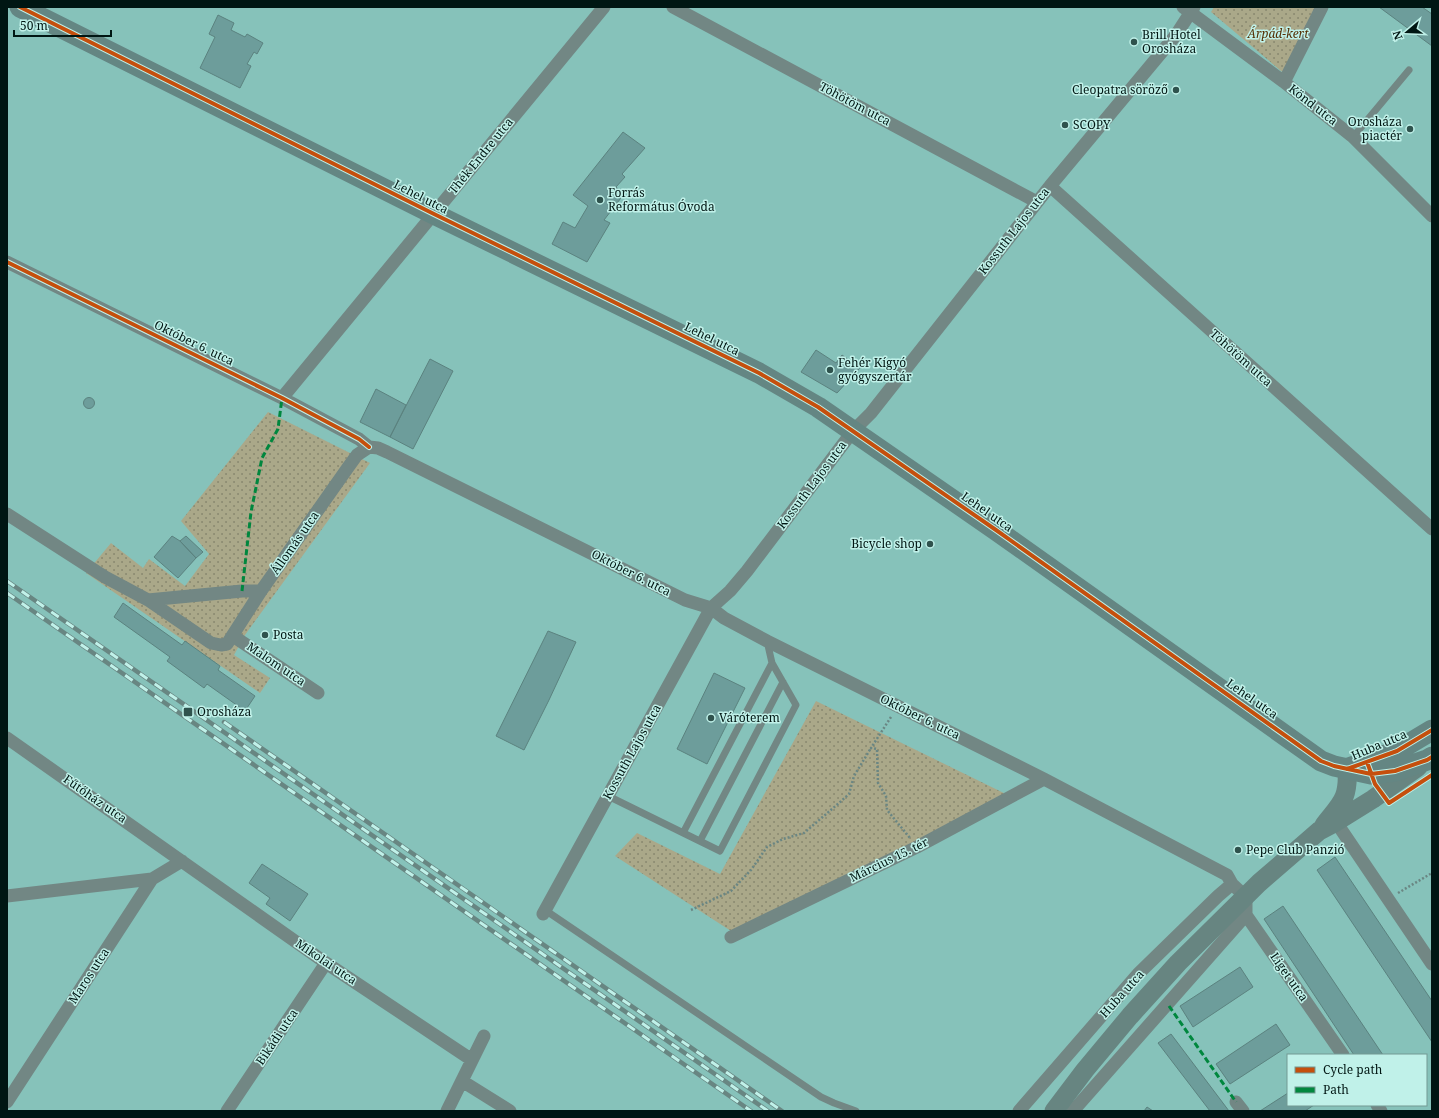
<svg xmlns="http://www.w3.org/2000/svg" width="1439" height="1118" font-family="'Noto Serif',serif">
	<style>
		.park { fill: url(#park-dots) }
		.building { fill: #6d9d9b; stroke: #5b827f }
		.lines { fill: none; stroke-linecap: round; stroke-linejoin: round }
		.path { stroke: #6a8683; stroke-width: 2.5; stroke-dasharray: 2 2; stroke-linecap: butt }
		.lane { stroke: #728784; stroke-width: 7 }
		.street { stroke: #728784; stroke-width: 13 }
		.secondary { stroke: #678581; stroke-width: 19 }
		.primary { stroke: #648683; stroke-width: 21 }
		.rail-casing { stroke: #688682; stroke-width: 4.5 }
		.rail { stroke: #c0f1e9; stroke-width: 3; stroke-dasharray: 9; stroke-linecap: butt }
		.quiet { stroke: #00873e; stroke-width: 3; stroke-dasharray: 6 3; stroke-linecap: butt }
		.cycleway-casing { stroke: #c0f1e9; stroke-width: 6 }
		.cycleway { stroke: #c54f0d; stroke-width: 4 }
		.poi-dot { fill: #2f524d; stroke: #c0f1e9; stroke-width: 1.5 }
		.labels { text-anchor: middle; stroke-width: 3; stroke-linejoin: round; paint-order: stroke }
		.park-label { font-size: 12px; font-style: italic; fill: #553005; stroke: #c0f1e9 }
		.poi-label { font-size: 12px; fill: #001613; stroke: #c0f1e9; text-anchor: start }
		.street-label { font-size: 12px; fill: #001613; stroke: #c0f1e9 }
	</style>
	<defs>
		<pattern id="park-dots" width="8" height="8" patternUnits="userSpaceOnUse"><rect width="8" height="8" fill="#aaa889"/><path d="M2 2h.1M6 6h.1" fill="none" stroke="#88886f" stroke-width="1.8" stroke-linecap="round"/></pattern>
	</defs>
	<rect width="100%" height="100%" fill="#86c2ba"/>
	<path class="park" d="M1214 7H1322L1287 76 1211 12Z
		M268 412 370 463 245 635 234 655 270 678 260 693 86 573 111 543 143 568 149 559 185 586 209 554 181 521Z
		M816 701 1014 798 731 931 615 856 637 833 720 874Z"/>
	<path class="building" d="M1379 7H1422L1432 14V46Z
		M218 15 234 23 231 30 245 37 247 34 263 43 257 54 254 52 247 64 251 66 240 88 200 68 215 37 209 34Z
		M623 132 645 148 622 174 625 177 616 187 624 194 604 220 610 223 587 262 552 244 563 222 575 228 588 206 573 195Z
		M816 350 836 363 842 355 860 368 837 393 801 372Z
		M430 359 453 371 413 449 390 437Z
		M376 389 406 405 390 437 360 422Z
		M83.5 403a5.5 5.5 0 1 1 11 0a5.5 5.5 0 1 1-11 0Z
		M172 536 180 541 196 558 178 578 154 557Z
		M186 536 203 552 196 558 180 541Z
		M123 603 182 645 185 641 220 666 218 670 255 696 245 711 207 684 204 688 167 661 170 657 114 617Z
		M548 631 576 642 549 700 524 750 496 736Z
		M714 673 745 688 707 764 677 749Z
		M1335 857 1432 1001V1042L1317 870Z
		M262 864 308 894 290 921 266 904 270 898 249 883Z
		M1283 906 1383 1055H1354L1264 919Z
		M1240 967 1253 987 1193 1027 1180 1006Z
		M1276 1024 1290 1045 1230 1084 1216 1064Z
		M1171 1034 1229 1111H1210L1158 1043Z
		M1288 1093V1105H1314L1305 1111H1260Z
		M1147 1107 1153 1111H1144Z"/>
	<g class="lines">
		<path class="path" d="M891 717 871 748 877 749 878 783 886 796 887 810 910 838
			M1398 893 1432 873
			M691 910 731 891 751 870 767 847 783 839 804 833 839 803 849 794 854 776 871 748"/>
		<path class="lane" d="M1353 137 1409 70
			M608 796 720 851 796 705 772 663 767 641
			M683 833 772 663
			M700 841 783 682
			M545 910 821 1097 834 1103 856 1111"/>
		<path class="street" d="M673 7 1037 202
			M1183 7 1284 82 1353 137 1432 216
			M1284 82 1322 7
			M1050 186 1432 529
			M7 262 282 398 359 439 369 447 378 448 387 452 685 600 711 608 724 618 767 641 1044 779 1227 875 1232 884 1246 897V915L1343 1055
			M282 398 604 7
			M7 514 105 577 148 600
			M261 591H242L148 600 211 643 221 645 227 644 261 591 349 466 357 455 369 447
			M233 636 318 693
			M7 738 326 963 472 1060
			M1336 822 1432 964
			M7 896 152 879
			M543 914 711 608 730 591 747 571 853 431 871 413 1050 186 1176 35 1194 7
			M731 937 917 847 1044 779
			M462 1081 510 1111
			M7 1102 152 879 182 861
			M1236 1102 1243 1111
			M1377 1105 1381 1111
			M227 1111 326 963
			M447 1111 484 1036
			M1019 1111 1138 974 1218 896 1232 884
			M1073 1111 1246 915"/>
		<path class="secondary" d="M1324 825C1341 803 1349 799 1347 769
			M1054 1111 1085 1070 1130 1016 1178 963 1259 883 1319 831 1336 822 1373 799 1418 767"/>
		<path class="primary" d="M20 7 434 214 759 373 818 407 996 530 1321 761 1334 766 1371 774 1395 771 1427 760 1432 757
			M1349 768 1397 751 1432 730"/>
		<defs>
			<path id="rail" d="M7 581 768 1111
				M7 593 751 1111
				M224 722 782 1111"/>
		</defs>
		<use href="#rail" class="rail-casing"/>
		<use href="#rail" class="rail"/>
		<path class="quiet" d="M242 591 251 512 262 458 278 429 282 398
			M1169 1006 1236 1102"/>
		<defs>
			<path id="cycleway" d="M20 7 434 214 759 373 818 407 996 530 1321 761 1334 766 1371 774 1395 771 1427 760 1432 757
				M7 262 282 398 359 439 369 447
				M1367 762 1375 784 1389 803 1432 775
				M1347 769 1397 751 1432 730"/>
		</defs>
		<use href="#cycleway" class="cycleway-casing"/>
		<use href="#cycleway" class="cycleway"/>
	</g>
	<g class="poi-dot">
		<circle cx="1134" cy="42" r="4"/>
		<circle cx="1176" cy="90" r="4"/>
		<circle cx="1065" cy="125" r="4"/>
		<circle cx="1410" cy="129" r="4"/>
		<circle cx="600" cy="200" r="4"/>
		<circle cx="830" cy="370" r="4"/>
		<circle cx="930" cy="544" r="4"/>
		<circle cx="265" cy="635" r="4"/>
		<rect x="183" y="707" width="10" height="10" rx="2"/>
		<circle cx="711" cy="718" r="4"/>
		<circle cx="1238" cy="850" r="4"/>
	</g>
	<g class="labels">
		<g class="park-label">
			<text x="1278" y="38">Árpád-kert</text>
		</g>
		<g class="poi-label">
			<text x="1142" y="39">Brill Hotel<tspan x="1142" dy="14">Orosháza</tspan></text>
			<text x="1168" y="94" text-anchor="end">Cleopatra söröző</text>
			<text x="1402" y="126" text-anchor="end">Orosháza<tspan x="1402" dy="14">piactér</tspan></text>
			<text x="1073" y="129">SCOPY</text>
			<text x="608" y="197">Forrás<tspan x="608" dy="14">Református Óvoda</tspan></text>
			<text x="838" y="367">Fehér Kígyó<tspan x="838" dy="14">gyógyszertár</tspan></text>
			<text x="922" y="548" text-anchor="end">Bicycle shop</text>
			<text x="273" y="639">Posta</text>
			<text x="197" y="716">Orosháza</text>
			<text x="719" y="722">Váróterem</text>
			<text x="1246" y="854">Pepe Club Panzió</text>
		</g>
		<g class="street-label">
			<text transform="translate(855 104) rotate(28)" y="4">Töhötöm utca</text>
			<text transform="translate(1313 105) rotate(38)" y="4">Könd utca</text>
			<text transform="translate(481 156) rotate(-51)" y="4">Thék Endre utca</text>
			<text transform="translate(421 197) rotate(27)" y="4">Lehel utca</text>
			<text transform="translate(1014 231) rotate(-52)" y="4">Kossuth Lajos utca</text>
			<text transform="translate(712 339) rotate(26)" y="4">Lehel utca</text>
			<text transform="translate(194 343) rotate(26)" y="4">Október 6. utca</text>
			<text transform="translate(1241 358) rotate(42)" y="4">Töhötöm utca</text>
			<text transform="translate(812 485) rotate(-53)" y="4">Kossuth Lajos utca</text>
			<text transform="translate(987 512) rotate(35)" y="4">Lehel utca</text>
			<text transform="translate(295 543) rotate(-55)" y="4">Állomás utca</text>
			<text transform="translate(631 573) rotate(27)" y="4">Október 6. utca</text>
			<text transform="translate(276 664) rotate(34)" y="4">Malom utca</text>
			<text transform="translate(1252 699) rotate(35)" y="4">Lehel utca</text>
			<text transform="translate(920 717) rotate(26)" y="4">Október 6. utca</text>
			<text transform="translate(1379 745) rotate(-23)" y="4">Huba utca</text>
			<text transform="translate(632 752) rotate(-61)" y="4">Kossuth Lajos utca</text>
			<text transform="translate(95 799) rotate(35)" y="4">Fűtőház utca</text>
			<text transform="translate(889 860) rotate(-26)" y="4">Március 15. tér</text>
			<text transform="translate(326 962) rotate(34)" y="4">Mikolai utca</text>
			<text transform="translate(89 976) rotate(-57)" y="4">Maros utca</text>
			<text transform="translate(1289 977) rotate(55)" y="4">Liget utca</text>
			<text transform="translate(1122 994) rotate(-48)" y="4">Huba utca</text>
			<text transform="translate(277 1037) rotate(-56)" y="4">Bikádi utca</text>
		</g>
	</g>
	<rect width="1439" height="1118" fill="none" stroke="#001613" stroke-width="16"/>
	<rect x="1287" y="1054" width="140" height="52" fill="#c0f1e9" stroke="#739993"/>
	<rect x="1295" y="1067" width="20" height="6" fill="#c54f0d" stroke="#739993"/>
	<text x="1323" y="1074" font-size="12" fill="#001613">Cycle path</text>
	<rect x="1295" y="1087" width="20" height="6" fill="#00873e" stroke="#739993"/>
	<text x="1323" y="1094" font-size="12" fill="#001613">Path</text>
	<g transform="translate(1407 32) rotate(251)" stroke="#c0f1e9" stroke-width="3" paint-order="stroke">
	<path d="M0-3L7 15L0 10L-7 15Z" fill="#001613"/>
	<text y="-6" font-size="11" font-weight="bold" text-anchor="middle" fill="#001613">N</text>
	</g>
	<path d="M14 30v6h97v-6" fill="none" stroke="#001613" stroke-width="2"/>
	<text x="20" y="30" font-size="12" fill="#001613" stroke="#c0f1e9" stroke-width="3" paint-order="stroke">50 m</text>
</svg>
